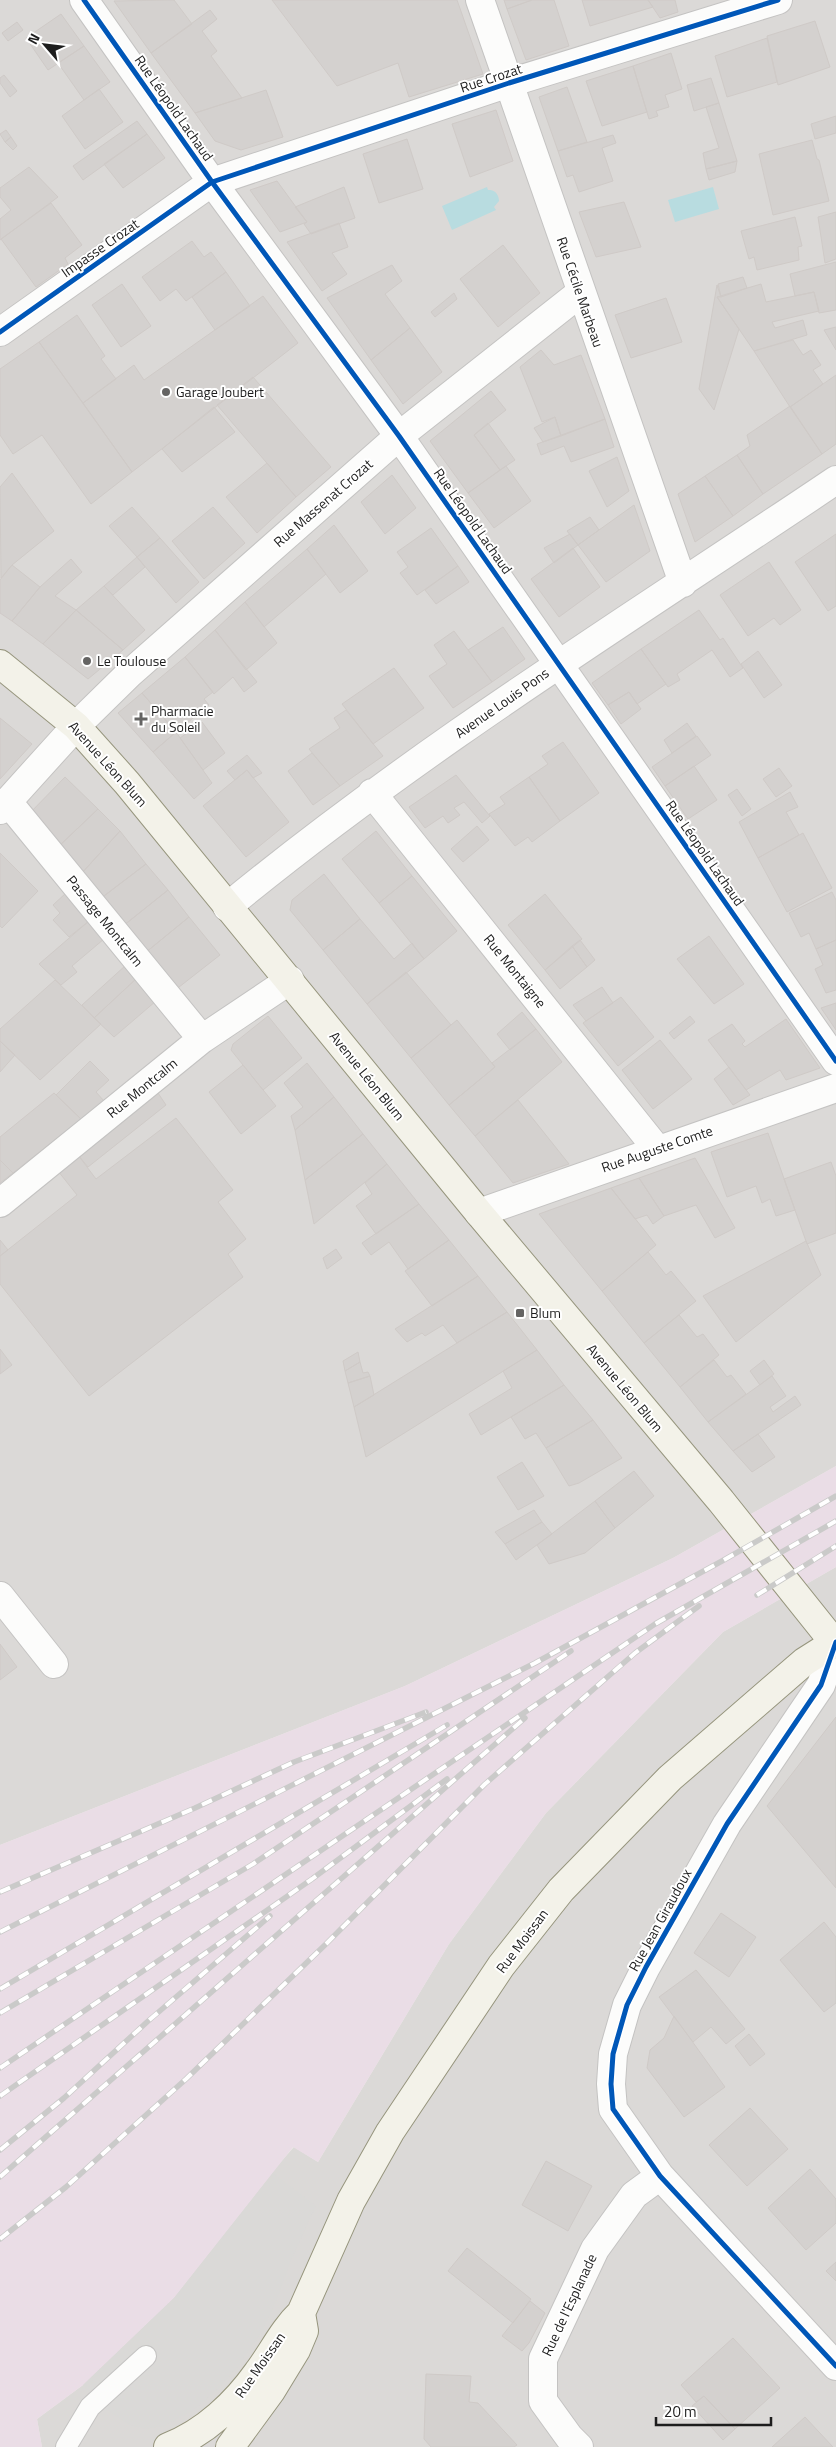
<svg xmlns="http://www.w3.org/2000/svg" width="836" height="2447" font-family="'Titillium Web',sans-serif">
	<style>
		.residential { fill: #dbd9d7 }
		.industrial { fill: #eadde6 }
		.parking { fill: #dad9d7 }
		.water { fill: #b8dce0 }
		.building { fill: #d4d1cf; stroke: #cfcac7 }
		.lines { fill: none; stroke-linecap: round; stroke-linejoin: round }
		.lane-casing { stroke: #c4c3c2; stroke-width: 22 }
		.street-casing { stroke: #c4c3c2; stroke-width: 30 }
		.secondary-casing { stroke: #96957d; stroke-width: 30 }
		.lane { stroke: #fcfcfb; stroke-width: 20 }
		.street { stroke: #fcfcfb; stroke-width: 28 }
		.secondary { stroke: #f3f2e9; stroke-width: 28 }
		.rail-casing { stroke: #cacac9; stroke-width: 5.5 }
		.rail { stroke: #fff; stroke-width: 4; stroke-dasharray: 11; stroke-linecap: butt }
		.cycleway-casing { stroke: #fff; stroke-width: 8 }
		.cycleway { stroke: #0057b8; stroke-width: 5 }
		.poi-dot { fill: #656463; stroke: #fff; stroke-width: 2 }
		.labels { text-anchor: middle; stroke-width: 4; stroke-linejoin: round; paint-order: stroke }
		.street-label { font-size: 14px; fill: #1d1d1d; stroke: #fff }
		.poi-label { font-size: 14px; fill: #1d1d1d; stroke: #fff; text-anchor: start }
	</style>
	<rect width="100%" height="100%" fill="#ece9e6"/>
	<path class="residential" d="M0 0H836V1466L673 1558 405 1686 0 1845Z
		M836 1567V2447H42L37 2419 83 2385 294 2147 318 2162 449 1944 546 1813 723 1632Z"/>
	<path class="industrial" d="M836 1466V1567L723 1632 546 1813 449 1944 318 2162 293 2147 174 2298 83 2385 37 2419 42 2447H0V1845L405 1686 673 1558Z"/>
	<path class="parking" d="M273 2173 316 2206 291 2260 278 2296 263 2330 239 2365 215 2392 192 2411 164 2426 146 2429 129 2425 102 2407 83 2385 174 2298Z"/>
	<path class="water" d="M487 187 488 190C495 189 499 195 499 201L494 207 496 210 452 230 442 206Z
		M713 187 719 209 675 222 668 200Z"/>
	<path class="building" d="M174 0 192 24 151 53 114 1Z
		M272 0H457L483 74 409 97 398 63 337 86Z
		M504 0H532L507 9Z
		M532 0H554L569 46 526 60 507 9Z
		M582 0H648L653 7 590 26Z
		M648 0H675L678 12 660 18Z
		M210 10 217 19 202 31 217 51 211 56 242 98 195 113 151 53Z
		M61 14 84 46 48 70 26 38Z
		M815 21 830 67 778 85 767 36Z
		M17 22 23 30 8 41 2 33Z
		M767 38 777 82 727 97 715 56Z
		M84 46 110 82 84 100 58 63Z
		M671 53 682 89 665 95 669 107 656 111 658 116 649 119 633 66Z
		M633 66 647 112 602 126 586 81Z
		M4 75 17 91 10 97 0 83V78Z
		M711 78 719 103 694 111 687 85Z
		M567 87 587 142 558 151 539 97Z
		M99 89 123 122 85 149 62 116Z
		M266 90 283 137 241 150 215 141 195 113Z
		M719 103 737 161 706 169 703 153 719 148 706 107Z
		M496 110 513 161 470 177 452 124Z
		M836 116V133L815 139 811 124Z
		M137 121 147 134 83 180 73 166Z
		M6 130 11 137 5 142 0 134Z
		M147 134 165 158 123 188 104 164Z
		M613 135 616 143 602 148 613 181 579 192 573 175 567 177 558 151Z
		M11 137 17 146 13 150 5 142Z
		M407 139 423 189 379 203 363 154Z
		M812 140 817 159 819 160 829 201 773 215 759 154Z
		M737 161 735 172 709 180 706 169Z
		M29 167 58 197 0 240V219L11 210 0 197V188Z
		M277 181 307 222 280 232 250 190Z
		M344 187 355 218 311 234 304 224 307 222 295 207Z
		M624 202 641 247 596 257 579 212Z
		M51 203 82 245 65 258 68 264 36 287 1 239Z
		M836 212V259L825 263 818 217Z
		M795 217 802 246 798 247 799 260 757 270 754 257 749 259 741 231Z
		M339 223 348 247 332 253 347 274 322 291 287 242Z
		M192 241 204 257 211 252 226 272 186 301 176 289 160 301 142 277Z
		M503 245 540 293 498 327 460 279Z
		M836 262V310L819 313 814 292 795 296 790 274Z
		M392 265 402 281 385 294 410 328 371 360 327 298Z
		M226 272 250 306 215 330 192 297Z
		M743 277 747 288 721 297 718 284Z
		M122 284 151 326 121 347 92 305Z
		M761 284 766 302 814 292 819 311 772 322 775 328 803 320 807 335 754 351 717 297Z
		M717 285 721 297H717L739 329 714 410 699 389Z
		M454 293 457 299 435 317 431 312Z
		M263 296 298 343 132 472 83 403 134 365 144 380Z
		M666 298 682 342 631 358 615 315Z
		M77 315 105 356 101 359 116 379 83 403 39 342Z
		M836 327V350L824 330Z
		M410 328 442 372 403 404 371 360Z
		M793 340 803 355 811 350 821 365 813 370 823 384 790 407 754 351Z
		M39 342 132 472 91 504 42 435 13 454 0 435V369Z
		M541 350 554 365 581 355 605 419 561 436 555 417 542 422 520 367Z
		M836 375V444L822 454 790 407Z
		M253 377 331 467 296 497 217 405Z
		M491 391 506 410 474 435 500 470 468 493 430 441Z
		M790 406 822 454 763 494 737 455 750 446 747 435Z
		M214 407 235 432 182 472 162 449Z
		M555 417 561 436 543 442 534 428Z
		M605 419 614 447 571 462 564 446 541 455 537 444Z
		M488 423 515 460 500 470 474 435Z
		M737 455 763 494 733 516 705 476Z
		M617 457 629 491 607 507 589 471Z
		M267 463 296 497 257 533 226 497Z
		M506 466 531 501 494 528 468 493Z
		M12 473 54 531 12 565 1 578 0 487Z
		M392 475 416 508 385 534 361 502Z
		M705 476 733 516 695 542 678 494Z
		M634 505 650 551 606 582 578 545Z
		M132 507 160 538 137 557 109 526Z
		M213 507 245 543 204 579 172 541Z
		M590 517 599 530 578 545 567 531Z
		M334 525 368 571 340 593 307 549Z
		M431 528 458 566 417 595 400 573 408 567 397 552Z
		M570 534 578 545 554 563 544 548Z
		M836 534V606L828 611 795 562Z
		M160 538 199 582 176 603 137 557Z
		M573 548 600 587 559 617 531 579Z
		M307 549 326 574 264 627 245 602Z
		M137 557 145 567 113 595 104 586Z
		M71 559 82 572 55 596 76 610 43 644 12 621 40 587Z
		M769 562 801 610 780 625 774 618 748 636 720 595Z
		M12 565 40 587 12 621 0 613V580Z
		M458 566 469 582 436 604 425 590Z
		M104 586 145 630 123 650 76 610Z
		M245 602 277 643 246 670 215 630Z
		M76 610 123 650 88 679 43 644Z
		M699 610 720 640 723 638 743 668 730 677 712 650 677 674 680 680 668 687 641 649Z
		M503 627 525 659 492 682 468 650Z
		M215 630 257 682 244 692 233 677 214 694 185 657Z
		M454 631 492 682 453 708 429 676 447 664 434 645Z
		M641 649 666 684 637 704 629 692 608 705 592 683Z
		M758 651 782 685 764 698 741 664Z
		M185 657 213 692 204 699 209 705 176 732 142 693Z
		M394 668 424 708 373 744 342 704Z
		M629 692 641 709 621 724 608 705Z
		M142 693 176 732 153 752 118 713Z
		M346 710 383 756 340 786 309 749 340 728 334 718Z
		M0 718 32 744 0 779Z
		M202 722 225 753 203 770 180 738Z
		M687 723 696 736 672 753 664 740Z
		M176 732 212 783 194 799 153 752Z
		M697 736 711 755 665 786 652 767Z
		M563 742 599 793 560 821 529 777 548 764 542 756Z
		M312 753 340 786 313 805 288 771Z
		M247 755 262 773 253 778 247 770 235 780 227 771Z
		M694 766 717 800 688 819 665 786Z
		M779 768 792 786 776 797 763 779Z
		M247 770 289 822 246 857 203 806Z
		M456 775 490 816 482 823 464 802 454 808 460 815 448 823 443 816 425 828 409 807Z
		M65 777 98 809 57 848 27 816Z
		M529 777 560 821 532 842 528 837 515 846 489 814 505 804 500 797Z
		M737 789 751 809 742 816 728 795Z
		M790 792 798 807 786 812 799 835 758 858 739 822Z
		M98 809 120 831 81 874 57 848Z
		M477 826 489 840 463 862 451 849Z
		M120 831 146 864 100 899 81 874Z
		M376 831 412 876 379 903 342 859Z
		M803 833 832 888 787 912 758 858Z
		M0 853 38 891 2 928 0 926Z
		M146 864 168 890 123 926 100 899Z
		M324 874 360 919 323 950 290 910 292 900Z
		M412 876 457 931 424 959 379 903Z
		M168 890 189 917 145 953 123 926Z
		M832 892 836 900V940L816 949 809 933 801 937 789 913Z
		M66 893 89 921 69 937 53 920 60 913 53 905Z
		M545 894 582 939 545 970 508 925Z
		M189 917 220 955 174 991 145 953Z
		M360 919 394 959 412 943 424 959 367 1004 323 950Z
		M89 921 104 939 72 966 77 972 61 985 39 964Z
		M709 936 744 984 714 1004 677 959Z
		M580 940 595 960 587 967 572 946Z
		M836 940V990L826 993 815 969 823 965 816 949Z
		M572 946 587 967 560 989 545 970Z
		M126 965 137 978 94 1018 82 1005Z
		M406 972 451 1025 411 1058 367 1004Z
		M137 978 156 1001 114 1037 94 1018Z
		M55 980 101 1024 40 1080 0 1041V1029Z
		M602 987 613 1003 586 1021 573 1005Z
		M621 997 654 1037 618 1066 583 1023Z
		M836 1003V1030L821 1008Z
		M522 1012 536 1029 510 1050 497 1034Z
		M268 1016 302 1058 263 1090 231 1050 233 1044Z
		M690 1016 695 1022 674 1039 669 1033Z
		M786 1019 820 1068 786 1080 780 1070 746 1090 708 1040 732 1024 745 1041 742 1044 745 1047Z
		M457 1020 495 1067 449 1105 411 1058Z
		M536 1029 562 1062 475 1136 449 1105 495 1067 492 1063Z
		M660 1040 692 1079 653 1109 622 1070Z
		M0 1041 15 1055 0 1072Z
		M90 1061 109 1080 96 1092 104 1101 81 1119 56 1095Z
		M307 1063 334 1097 295 1130 291 1116 303 1107 284 1083Z
		M243 1065 276 1106 241 1134 209 1092Z
		M729 1067 750 1095 733 1105 714 1079Z
		M54 1093 81 1119 13 1173 0 1160V1137Z
		M158 1093 166 1105 88 1167 78 1155Z
		M334 1097 363 1134 305 1180 295 1130Z
		M518 1100 569 1164 513 1183 475 1136Z
		M176 1118 233 1190 218 1202 246 1239 228 1254 243 1277 89 1396 0 1284V1256L77 1195 58 1171 78 1155 96 1179Z
		M768 1133 795 1210 776 1216 770 1199 762 1203 756 1186 727 1197 711 1152Z
		M363 1134 387 1164 314 1224 305 1180Z
		M695 1158 735 1228 715 1238 696 1205 664 1216 639 1178Z
		M0 1160 13 1173 0 1183Z
		M831 1162 836 1176V1233L807 1244 784 1179Z
		M387 1164 419 1204 376 1234 356 1206 372 1194 365 1183Z
		M639 1178 664 1216 653 1224 647 1215 635 1219 611 1188Z
		M611 1188 656 1245 602 1291 539 1214Z
		M419 1204 449 1240 408 1269 389 1242 371 1255 362 1243Z
		M0 1240 8 1250 0 1256Z
		M449 1240 478 1276 432 1306 405 1271Z
		M806 1241 821 1275 736 1342 703 1296Z
		M336 1249 342 1258 327 1269 323 1258Z
		M648 1252 666 1275 671 1271 696 1301 644 1343 602 1291Z
		M478 1276 507 1312 457 1343 443 1325 425 1336 422 1333 407 1342 395 1329Z
		M507 1312 537 1350 366 1457 354 1407Z
		M679 1315 697 1337 703 1334 719 1355 680 1387 644 1343Z
		M0 1349 12 1365 0 1374Z
		M537 1350 564 1385 481 1435 469 1414 512 1388 503 1371Z
		M358 1352 360 1362 345 1371 343 1361Z
		M714 1360 727 1377 731 1375 746 1394 708 1422 680 1387Z
		M764 1360 774 1374 760 1385 750 1371Z
		M360 1362 363 1373 368 1372 370 1376 348 1383 345 1371Z
		M370 1376 374 1395 354 1407 348 1383Z
		M772 1376 786 1396 770 1407 773 1412 795 1396 801 1405 733 1451 708 1422Z
		M564 1385 593 1420 546 1448 536 1433 525 1439 511 1417Z
		M593 1420 622 1458 579 1483 569 1486 546 1448Z
		M758 1434 775 1457 752 1472 733 1451Z
		M522 1462 544 1496 518 1510 497 1477Z
		M634 1471 654 1496 615 1528 595 1501Z
		M595 1501 615 1528 585 1553 549 1564 537 1545Z
		M534 1510 542 1522 505 1544 495 1532Z
		M542 1522 552 1534 516 1560 505 1544Z
		M0 1644 17 1667 0 1680Z
		M836 1717V1888L767 1806Z
		M721 1913 756 1937 729 1977 694 1953Z
		M824 1922 836 1937V2003L824 2012 780 1960Z
		M696 1970 745 2029 726 2044 711 2027 693 2042 659 1997Z
		M674 2016 725 2087 684 2117 647 2068 650 2050 664 2038Z
		M749 2034 765 2054 750 2066 735 2046Z
		M750 2108 788 2149 747 2186 709 2145Z
		M546 2161 592 2186 568 2231 522 2205Z
		M810 2169 836 2199V2223L806 2250 768 2208Z
		M467 2248 531 2299 513 2323 448 2271Z
		M836 2262V2281L826 2271Z
		M530 2301 545 2313 529 2343 522 2351 502 2336Z
		M733 2338 780 2388 735 2429 704 2396 696 2402 681 2385Z
		M426 2374 471 2376 469 2402 478 2403 517 2445 514 2447H431L424 2439Z
		M704 2396 735 2429 723 2440 692 2406Z
		M805 2417 833 2447H772Z"/>
	<g class="lines">
		<defs>
			<path id="lane" d="M66 2447 90 2407 146 2356"/>
			<path id="street" d="M84 0 212 182 399 436 836 1061
				M480 0 683 583
				M0 332 212 182 509 83 778 0
				M372 793 657 1149
				M8 802 202 1039
				M0 810 76 726 129 674 399 436 580 293
				M227 907C419 749 631 618 836 480
				M0 1203 202 1039 290 980
				M479 1213 836 1088
				M0 1596 54 1664
				M836 1642 821 1685 727 1824 646 1967 627 2005 613 2054 611 2084 613 2109 660 2176 836 2366
				M579 2447 569 2437 543 2401V2359L595 2249 634 2195 660 2176"/>
			<path id="secondary" d="M0 664 76 726 127 783 479 1213 721 1501 836 1645
				M168 2447C205 2433 236 2403 258 2372 273 2352 283 2330 301 2313L351 2201 390 2132 501 1966 561 1890 670 1778 804 1662 834 1643
				M230 2447 271 2391 296 2350 304 2331 301 2313"/>
		</defs>
		<use href="#lane" class="lane-casing"/>
		<use href="#street" class="street-casing"/>
		<use href="#secondary" class="secondary-casing"/>
		<use href="#lane" class="lane"/>
		<use href="#street" class="street"/>
		<use href="#secondary" class="secondary"/>
		<defs>
			<path id="rail" d="M757 1595 836 1546
				M0 1892 195 1808 294 1762 426 1712
				M0 1932 535 1663 722 1561 836 1496
				M0 1989 447 1725
				M0 2013 253 1864 571 1651
				M0 2068 655 1624 836 1521
				M0 2096 312 1879 447 1779
				M0 2150 64 2098 147 2022 270 1916
				M0 2177 525 1718
				M0 2239 66 2187 186 2079 327 1943 485 1784 635 1653 699 1606"/>
		</defs>
		<use href="#rail" class="rail-casing"/>
		<use href="#rail" class="rail"/>
		<defs>
			<path id="cycleway" d="M84 0 212 182 399 436 836 1061
				M0 332 212 182 509 83 778 0
				M836 1642 821 1685 727 1824 646 1967 627 2005 613 2054 611 2084 613 2109 660 2176 836 2366"/>
		</defs>
		<use href="#cycleway" class="cycleway-casing"/>
		<use href="#cycleway" class="cycleway"/>
	</g>
	<g class="poi-dot">
		<circle cx="166" cy="392" r="5"/>
		<circle cx="87" cy="661" r="5"/>
		<path d="M138.5 711.5h5v5h5v5h-5v5h-5v-5h-5v-5h5z"/>
		<rect x="515" y="1308" width="10" height="10" rx="2.5"/>
	</g>
	<g class="labels">
		<g class="street-label">
			<text transform="translate(491 78) rotate(-18)" y="5">Rue Crozat</text>
			<text transform="translate(174 108) rotate(55)" y="5">Rue Léopold Lachaud</text>
			<text transform="translate(100 248) rotate(-35)" y="5">Impasse Crozat</text>
			<text transform="translate(580 292) rotate(71)" y="5">Rue Cécile Marbeau</text>
			<text transform="translate(323 503) rotate(-41)" y="5">Rue Massenat Crozat</text>
			<text transform="translate(473 521) rotate(55)" y="5">Rue Léopold Lachaud</text>
			<text transform="translate(502 703) rotate(-35)" y="5">Avenue Louis Pons</text>
			<text transform="translate(108 764) rotate(48)" y="5">Avenue Léon Blum</text>
			<text transform="translate(705 853) rotate(55)" y="5">Rue Léopold Lachaud</text>
			<text transform="translate(105 921) rotate(51)" y="5">Passage Montcalm</text>
			<text transform="translate(515 971) rotate(51)" y="5">Rue Montaigne</text>
			<text transform="translate(367 1076) rotate(51)" y="5">Avenue Léon Blum</text>
			<text transform="translate(142 1088) rotate(-39)" y="5">Rue Montcalm</text>
			<text transform="translate(657 1149) rotate(-19)" y="5">Rue Auguste Comte</text>
			<text transform="translate(625 1388) rotate(50)" y="5">Avenue Léon Blum</text>
			<text transform="translate(660 1920) rotate(-61)" y="5">Rue Jean Giraudoux</text>
			<text transform="translate(522 1941) rotate(-53)" y="5">Rue Moissan</text>
			<text transform="translate(569 2305) rotate(-65)" y="5">Rue de l'Esplanade</text>
			<text transform="translate(260 2365) rotate(-55)" y="5">Rue Moissan</text>
		</g>
		<g class="poi-label">
			<text x="176" y="397">Garage Joubert</text>
			<text x="97" y="666">Le Toulouse</text>
			<text x="151" y="716">Pharmacie<tspan x="151" dy="16">du Soleil</tspan></text>
			<text x="530" y="1318">Blum</text>
		</g>
	</g>
	<g transform="translate(45 45) rotate(298)" stroke="#ffffff" stroke-width="4" paint-order="stroke">
	<path d="M0-4L9 19L0 12L-9 19Z" fill="#1d1d1d"/>
	<text y="-8" font-size="14" font-weight="bold" text-anchor="middle" fill="#1d1d1d">N</text>
	</g>
	<path d="M656 2417v8h115v-8" fill="none" stroke="#1d1d1d" stroke-width="2.5"/>
	<text x="664" y="2417" font-size="15" fill="#1d1d1d" stroke="#ffffff" stroke-width="4" paint-order="stroke">20 m</text>
</svg>
